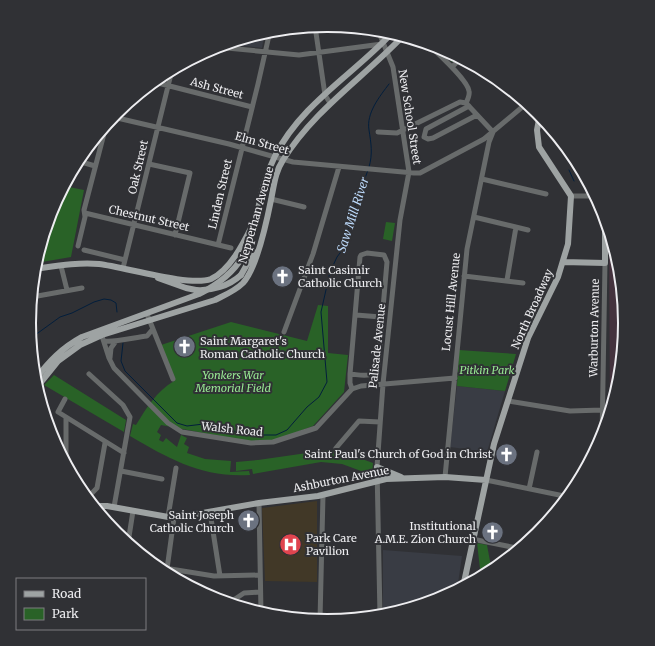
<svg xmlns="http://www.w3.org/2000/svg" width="655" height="646" font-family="Merriweather,serif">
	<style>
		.built { fill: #393c44 }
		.industrial { fill: #44333e }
		.medical { fill: #413827 }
		.green { fill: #296227 }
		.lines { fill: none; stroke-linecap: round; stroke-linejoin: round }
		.stream { stroke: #021e3c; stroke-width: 1 }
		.minor { stroke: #686b6b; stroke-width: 5 }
		.major { stroke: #9ea3a3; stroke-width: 6 }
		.major-bridge { stroke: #9ea3a3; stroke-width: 6 }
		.labels { text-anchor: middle; stroke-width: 4; stroke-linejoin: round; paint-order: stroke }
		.street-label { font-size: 11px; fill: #ededf0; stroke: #303135 }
		.poi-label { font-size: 11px; fill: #ededf0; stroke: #303135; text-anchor: start }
		.park-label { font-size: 11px; font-style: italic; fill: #98e993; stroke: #303135 }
		.water-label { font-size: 12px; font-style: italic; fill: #bcd9fa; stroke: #303135 }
		.rim { fill: none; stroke: #ededf0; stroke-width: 2 }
	</style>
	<rect width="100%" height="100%" fill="#303135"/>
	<path class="built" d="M265 32 262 48 227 44Z
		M457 386 505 391 487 452 450 447Z
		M383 550 462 556 457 590 441 598 383 616Z"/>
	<path class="industrial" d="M613 243 620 265 625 323 620 381 610 412 609 245Z"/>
	<path class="medical" d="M317 501V582L265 581 262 508Z"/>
	<path class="green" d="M436 46 458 57 452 62Z
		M64 186 84 190 71 257 36 263 52 209Z
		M386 222 395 223 392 241 383 239Z
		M318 305 328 306V353L348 355 344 392 313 426 273 441H247L161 425 157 432 161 435 159 440 163 442 166 438 177 447 181 435 187 438 184 444 189 447 187 453 205 459 231 461 230 472 249 471 250 475C203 478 169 459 130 436L133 424 136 425C147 407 156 392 174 381L161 345 231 322 307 341Z
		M459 350 516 354 505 391 457 386Z
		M54 375 126 420 124 432 44 385Z
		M328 450 343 452 373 463 372 475 342 464 321 462 253 474 252 469 236 471V462L258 460Z
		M477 543 487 545 492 572 481 577Z"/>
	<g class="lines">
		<path class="stream" d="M456 55 457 58
			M369 167C373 154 371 143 369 130 366 113 380 96 389 84
			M569 170 574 181
			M31 338 60 317 72 313 94 302 104 299 111 300 116 303 117 312
			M123 343 121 361 125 371 177 423 187 426 212 423 245 435H276L287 430 307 407 319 397 327 382 321 312 330 272 337 257 343 249 354 209 368 170"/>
		<path class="minor" d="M315 26 325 95 330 103
			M378 30 393 67 409 172 400 220 383 384 377 467 380 616
			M428 44C437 53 467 79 469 91 470 95 468 99 466 103
			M216 47 299 55 382 44
			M452 67 461 58
			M154 82 252 107
			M469 106 426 129 424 137 428 139 433 138 477 115
			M113 117 229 144 293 162 414 173H420L484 139 527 103
			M378 132 397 133 460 102 466 103
			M78 161 95 166
			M149 164 190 173 175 235
			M482 179 546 194
			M571 196H596
			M271 199 304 207
			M85 213 231 248
			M474 217 528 230
			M218 245 258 84 270 31
			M78 246 85 217 84 210 106 126
			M84 250 125 260
			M61 266 67 290
			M123 268 172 70
			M464 276 523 283
			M507 280 516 227
			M32 297 82 288
			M147 314 173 379
			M356 315 381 317
			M284 332 313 254 339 167
			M101 333 109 358 114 368 168 423 182 432 251 443 273 442 316 428 352 389 361 386 455 378
			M104 341C113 343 136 337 147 336L152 330
			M110 358 111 348 116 341
			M89 374 123 405 130 417 114 507
			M350 374C362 375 373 379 378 366L387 262 384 255 367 253 361 255 360 257 350 374V383L352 389
			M65 399 58 412 124 453
			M508 401 570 411 602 410
			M66 418V464
			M602 439 605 263
			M336 448 359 421 380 422
			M121 471 162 479
			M445 477 467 249 489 142 493 132 466 103
			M486 480 569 497
			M529 489 537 452
			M87 498 97 488 105 443
			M259 503 261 613
			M210 512 220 576
			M168 517 176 468
			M472 539 517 548
			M128 543 133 511
			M158 567 214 576 260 575
			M167 569 174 518
			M229 603 244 593 260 592
			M320 620 323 495"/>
		<path class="major" d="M563 262 605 263V217
			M35 269C56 266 78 262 99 264 125 267 189 287 211 279 230 270 243 244 252 226
			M241 275 254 252
			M158 278 186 288 196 290
			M35 380C49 361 62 348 82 337L199 294C269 259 246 213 275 156 301 104 354 74 392 33
			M37 387 58 361 80 345 102 335 215 300C225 295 235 291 243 283 257 268 267 220 271 200 274 186 275 172 283 160 314 110 363 78 403 36
			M377 467 401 477
			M94 506H107L174 518 259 503 318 496 386 479 445 477 486 480
			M463 587 494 444 528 338 558 277 568 244 571 196 539 147 537 130 540 114"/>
		<path class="major-bridge" d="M196 290C212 291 229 286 241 275"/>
	</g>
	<defs>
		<symbol id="church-disc" viewBox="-11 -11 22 22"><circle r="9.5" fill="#6b7280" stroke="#303135"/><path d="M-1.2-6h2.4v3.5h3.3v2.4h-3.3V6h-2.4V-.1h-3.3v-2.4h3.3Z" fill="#fff"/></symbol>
		<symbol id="hospital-disc" viewBox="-11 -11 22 22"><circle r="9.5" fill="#e0444e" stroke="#303135"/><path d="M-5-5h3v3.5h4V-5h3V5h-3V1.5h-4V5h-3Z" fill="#fff"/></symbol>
	</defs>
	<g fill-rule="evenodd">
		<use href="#church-disc" x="270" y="264" width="25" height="25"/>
		<use href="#church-disc" x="172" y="334" width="25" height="25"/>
		<use href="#church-disc" x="494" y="442" width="25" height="25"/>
		<use href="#church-disc" x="236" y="508" width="25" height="25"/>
		<use href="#church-disc" x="480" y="520" width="25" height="25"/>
		<use href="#hospital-disc" x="278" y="532" width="25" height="25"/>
	</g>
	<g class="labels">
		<g class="street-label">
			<text transform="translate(217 88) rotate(15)" y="4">Ash Street</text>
			<text transform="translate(410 117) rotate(81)" y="4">New School Street</text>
			<text transform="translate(262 143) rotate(16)" y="4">Elm Street</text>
			<text transform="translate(138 167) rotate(-77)" y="4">Oak Street</text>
			<text transform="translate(220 194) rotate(-77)" y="4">Linden Street</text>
			<text transform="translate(256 215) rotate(-74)" y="4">Nepperhan Avenue</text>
			<text transform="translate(149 218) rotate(13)" y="4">Chestnut Street</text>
			<text transform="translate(451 302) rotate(-84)" y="4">Locust Hill Avenue</text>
			<text transform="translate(532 309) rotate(-66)" y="4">North Broadway</text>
			<text transform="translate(594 328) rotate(-89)" y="4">Warburton Avenue</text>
			<text transform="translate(377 346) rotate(-84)" y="4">Palisade Avenue</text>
			<text transform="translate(232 429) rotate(6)" y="4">Walsh Road</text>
			<text transform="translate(341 479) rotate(-11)" y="4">Ashburton Avenue</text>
		</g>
		<g class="poi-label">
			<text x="298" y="274">Saint Casimir<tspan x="298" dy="13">Catholic Church</tspan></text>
			<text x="200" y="345">Saint Margaret's<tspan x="200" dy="13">Roman Catholic Church</tspan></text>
			<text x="492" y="458" text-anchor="end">Saint Paul's Church of God in Christ</text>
			<text x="234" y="519" text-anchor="end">Saint Joseph<tspan x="234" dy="13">Catholic Church</tspan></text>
			<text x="476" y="530" text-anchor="end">Institutional<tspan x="476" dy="13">A.M.E. Zion Church</tspan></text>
			<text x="306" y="542">Park Care<tspan x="306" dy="13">Pavilion</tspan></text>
		</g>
		<g class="park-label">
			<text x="487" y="374">Pitkin Park</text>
			<text x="233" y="379">Yonkers War<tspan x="233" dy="13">Memorial Field</tspan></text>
		</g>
		<g class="water-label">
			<text transform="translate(353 215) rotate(-72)" y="4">Saw Mill River</text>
		</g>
	</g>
	<path d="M0 0H655V646H0ZM36 323a291 291 0 1 1 582 0a291 291 0 1 1-582 0Z" fill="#303135" fill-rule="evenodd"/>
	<path class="rim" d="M36 323a291 291 0 1 1 582 0a291 291 0 1 1-582 0Z"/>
	<rect x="16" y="578" width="130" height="52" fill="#303135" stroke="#7c7c80"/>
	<rect x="24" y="591" width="20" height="6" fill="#9ea3a3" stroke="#7c7c80"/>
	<text x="52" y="598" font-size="12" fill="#ededf0">Road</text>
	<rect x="24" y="608" width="20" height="12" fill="#296227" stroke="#7c7c80"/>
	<text x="52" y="618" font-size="12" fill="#ededf0">Park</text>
</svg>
